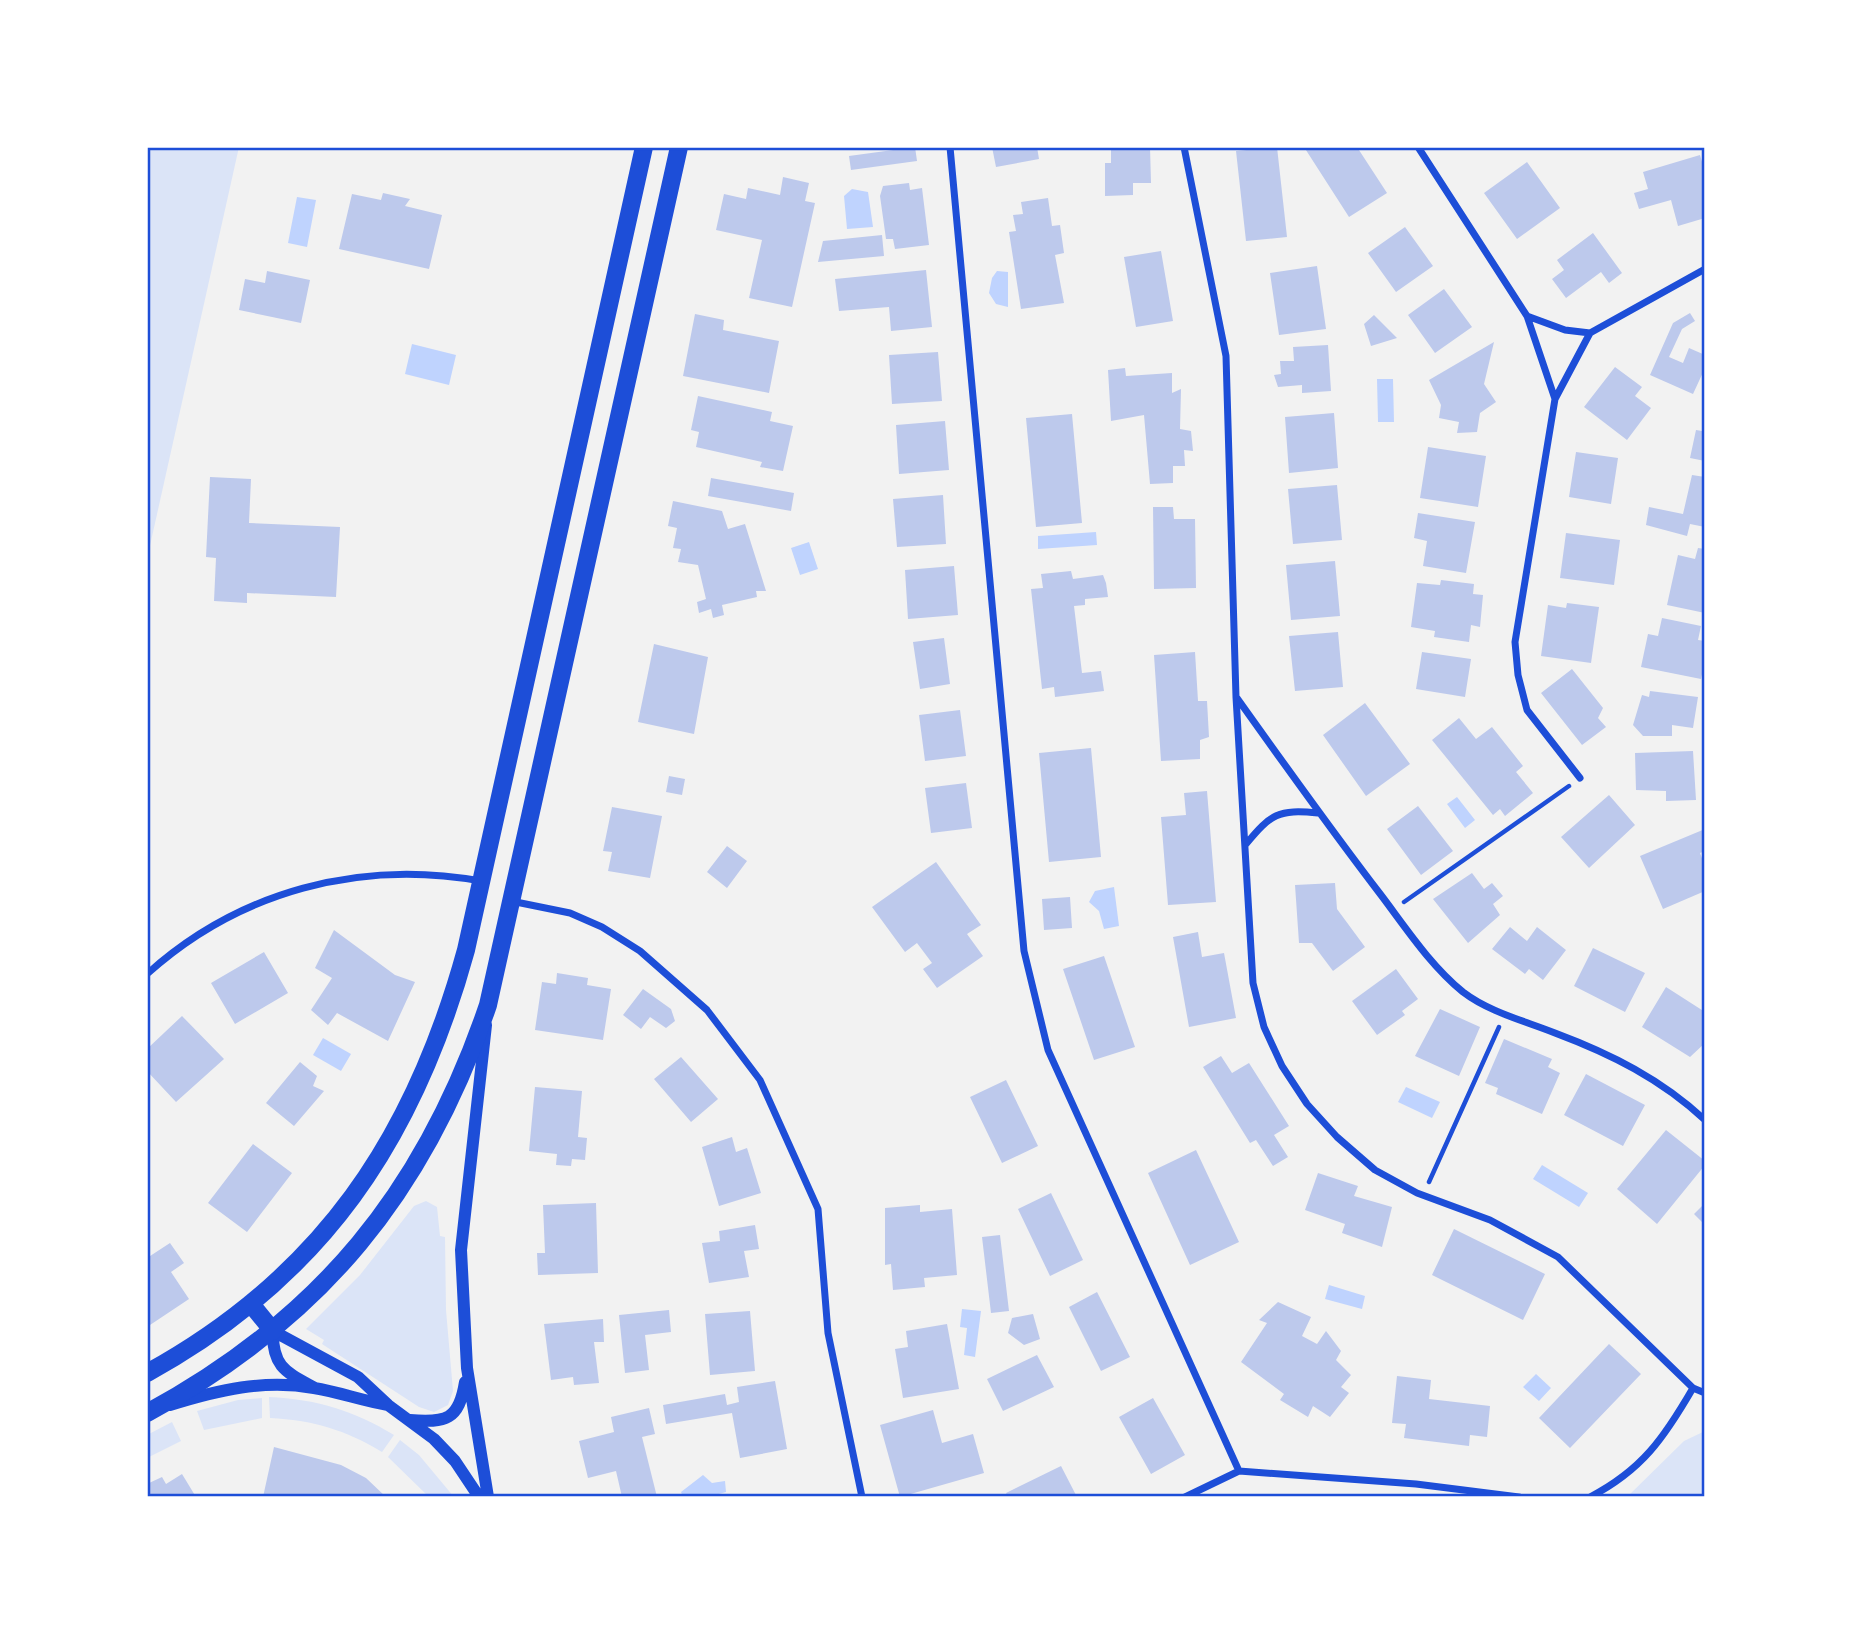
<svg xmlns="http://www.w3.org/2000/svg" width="1852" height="1644" font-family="Karla,sans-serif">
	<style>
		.green { fill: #dbe4f7 }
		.water { fill: #bfd3fe }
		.building { fill: #bdc9ec }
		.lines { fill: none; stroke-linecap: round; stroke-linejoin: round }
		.path { stroke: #1d4ed8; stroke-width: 4.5 }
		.minor { stroke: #1d4ed8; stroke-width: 7 }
		.tertiary { stroke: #1d4ed8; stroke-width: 12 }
		.primary { stroke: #1d4ed8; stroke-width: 18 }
		.neatline { fill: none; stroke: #1d4ed8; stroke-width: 2.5 }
	</style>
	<rect width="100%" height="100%" fill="#f2f2f2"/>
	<path class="green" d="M147 147H239L147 559Z
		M426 1201 437 1207 440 1236 445 1237 446 1310 453 1391 448 1405 434 1412 419 1407 322 1344 324 1340 306 1329 360 1275 414 1206Z
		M269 1397C316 1399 355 1411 394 1435L382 1452C346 1430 312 1420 270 1418Z
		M262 1398V1418L204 1430 197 1411 238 1400Z
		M172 1422 181 1441 147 1458V1435Z
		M1705 1431V1497H1627L1684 1441Z
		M400 1440 419 1455 454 1497H429L388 1457Z"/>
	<path class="water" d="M852 189 868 192 873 227 847 229 844 196Z
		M297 197 316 200 307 247 288 243Z
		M997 271 1008 272V307L996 304 989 293 992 278Z
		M412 344 456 355 449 385 405 374Z
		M1377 379H1393L1394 422H1378Z
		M1096 532 1097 545 1038 549V536Z
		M809 542 818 569 800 575 791 548Z
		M1457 797 1475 820 1465 828 1447 804Z
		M1114 887 1119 926 1104 929 1099 911 1089 902 1095 891Z
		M323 1038 351 1054 341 1071 313 1055Z
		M1406 1087 1440 1102 1432 1118 1398 1102Z
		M1542 1165 1588 1193 1579 1207 1533 1179Z
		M1329 1285 1365 1296 1362 1309 1325 1299Z
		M962 1309 981 1311 975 1357 964 1355 967 1328 960 1327Z
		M1536 1374 1551 1388 1539 1401 1523 1387Z
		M703 1475 712 1483 725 1481 726 1492 708 1497H683L681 1492Z"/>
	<path class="building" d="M915 147 917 161 851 170 849 156Z
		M992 147H1037L1039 159 996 167Z
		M1111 147H1150L1151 183H1133V195L1105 196V163H1111Z
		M1277 147 1287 237 1246 241 1236 151Z
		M1304 147H1357L1387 193 1349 217Z
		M1700 155 1705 172V218L1678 226 1671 200 1639 209 1634 193 1648 189 1643 172Z
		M1527 162 1560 208 1517 239 1484 193Z
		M783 177 809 183 805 201 815 203 792 307 749 298 762 240 716 230 724 194 746 199 748 188 780 195Z
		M909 183 910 190 922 188 929 245 895 249 893 239H886L880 196 883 186Z
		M383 193 410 199 405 206 442 215 429 269 339 249 352 194 381 200Z
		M1048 198 1052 226 1060 225 1064 253 1055 255 1064 303 1021 309 1009 232 1016 231 1013 215 1023 214 1021 202Z
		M1405 227 1433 266 1396 292 1368 253Z
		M1593 233 1622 273 1609 283 1601 272 1566 298 1552 279 1564 270 1557 260Z
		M882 235 884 256 818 262 823 241Z
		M1161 251 1173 321 1136 327 1124 257Z
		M1317 266 1326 329 1279 335 1270 273Z
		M926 270 932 327 891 331 889 307 839 311 835 279Z
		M267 271 310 280 301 323 239 310 245 279 265 283Z
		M1444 289 1472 327 1435 353 1408 315Z
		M1690 313 1695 321 1682 329 1669 357 1683 363 1689 348 1705 355V368L1693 394 1650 375 1673 323Z
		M695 314 724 320 723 330 779 341 769 393 683 376Z
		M1374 315 1397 338 1371 346 1364 324Z
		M1494 342 1484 384 1496 402 1480 413 1477 432 1457 433 1459 422 1439 418 1441 405 1429 380Z
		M1328 345 1331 391 1302 393V385L1278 387 1274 375 1281 374 1280 361H1294L1293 347Z
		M938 352 942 401 892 404 889 355Z
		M1615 367 1642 387 1635 396 1651 408 1627 440 1584 407Z
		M1125 368 1126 376 1172 373V393L1181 389 1180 429 1191 431 1193 451 1184 450 1185 466H1173V483L1150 484 1144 415 1111 421 1108 370Z
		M698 396 772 412 770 421 793 426 783 471 760 467 762 462 696 447 699 432 691 430Z
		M1334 413 1338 468 1289 473 1285 417Z
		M1072 414 1082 523 1036 527 1026 418Z
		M945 421 949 470 899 474 896 425Z
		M1704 424H1705V461L1690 458 1696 430 1702 431Z
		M1428 447 1486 456 1478 507 1420 498Z
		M1576 452 1618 458 1611 504 1569 497Z
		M1692 475 1705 477V527L1690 524 1687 536 1646 525 1649 507 1683 514Z
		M210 477 251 479 249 523 340 527 336 597 247 593V603L214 601 216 558 206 557Z
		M711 478 794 493 791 511 708 496Z
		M1337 485 1342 540 1293 544 1288 489Z
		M943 495 946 544 897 547 893 499Z
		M673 501 722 511 728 529 745 524 766 591H756L757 597 722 605 724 615 713 618 711 609 699 613 697 602 706 599 698 565 678 562 681 549 673 548 677 528 668 526Z
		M1153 507H1173L1174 519H1195L1196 588 1154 589Z
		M1418 513 1475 522 1466 573 1423 566 1427 541 1414 538Z
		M1566 533 1620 540 1614 585 1560 578Z
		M1698 548 1705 549V613L1667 605 1678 555 1695 559Z
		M1335 561 1340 616 1291 620 1286 565Z
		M954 566 958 615 908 619 905 570Z
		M1071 571 1073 579 1103 575 1106 583 1108 597 1085 599V605L1074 606 1082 673 1101 671 1104 691 1055 697 1054 687 1042 689 1031 589 1043 588 1041 574Z
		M1441 580 1474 584 1473 594 1483 595 1480 627 1471 625 1469 642 1434 637 1435 631 1411 627 1417 583 1440 585Z
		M1567 603 1599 607 1591 663 1541 656 1548 605 1566 608Z
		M1662 618 1701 626 1698 640 1705 641V659L1701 679 1641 667 1648 634 1658 636Z
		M1338 632 1343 687 1295 691 1289 636Z
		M944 638 950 684 920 689 913 642Z
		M654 644 708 657 694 734 638 722Z
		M1195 652 1198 701H1207L1209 737 1200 740V759L1161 761 1154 655Z
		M1422 652 1471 659 1465 697 1416 689Z
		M1572 669 1603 708 1598 718 1606 727 1582 745 1541 693Z
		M1650 691 1698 697 1693 728 1672 725V736H1643L1633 725 1642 695 1649 697Z
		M1365 703 1410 764 1366 796 1323 735Z
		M960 710 966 756 925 761 919 715Z
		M1459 718 1476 739 1492 727 1523 766 1516 772 1533 793 1505 816 1500 809 1493 815 1432 740Z
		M1091 748 1101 857 1049 862 1039 753Z
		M1693 751 1696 800 1666 801V791L1636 790 1635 753Z
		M669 776 685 779 682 795 666 792Z
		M966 783 972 828 931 833 925 788Z
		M1207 791 1216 902 1168 905 1161 817 1186 815 1184 793Z
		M1609 795 1635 825 1589 868 1561 837Z
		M1418 806 1453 851 1421 875 1387 829Z
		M612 807 662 816 650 878 608 871 612 852 603 851Z
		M1705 829V851L1700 853 1705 866V891L1663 909 1640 856Z
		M727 846 747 861 727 888 707 872Z
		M936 862 981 925 967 934 983 956 937 988 923 969 932 963 917 943 905 952 872 907Z
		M1472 873 1484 889 1492 883 1503 896 1493 904 1500 915 1468 943 1433 899Z
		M1335 883 1337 909 1365 947 1333 971 1312 943H1299L1295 885Z
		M1070 897 1072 928 1044 930 1042 899Z
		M1510 927 1527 941 1537 927 1566 950 1543 980 1529 969 1525 974 1492 949Z
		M334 930 395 975 415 982 388 1041 337 1013 328 1025 311 1010 332 978 315 968Z
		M1198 932 1202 957 1224 953 1236 1018 1189 1027 1173 937Z
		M1593 948 1645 973 1625 1012 1574 986Z
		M264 952 288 993 235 1024 211 983Z
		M1104 956 1135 1047 1094 1060 1063 969Z
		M1396 969 1418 999 1402 1011 1405 1015 1377 1035 1352 1001Z
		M557 973 588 978 587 985 611 989 603 1040 535 1030 542 982 556 984Z
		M1666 987 1705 1012V1043L1690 1057 1642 1027Z
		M643 989 671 1009 675 1021 666 1028 650 1017 641 1029 623 1015Z
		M1440 1009 1480 1027 1459 1076 1415 1056Z
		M182 1016 224 1059 176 1102 147 1071V1049Z
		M1504 1039 1552 1059 1548 1067 1560 1073 1542 1114 1496 1094 1498 1088 1485 1083Z
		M1221 1056 1232 1073 1249 1063 1289 1126 1274 1135 1288 1157 1273 1166 1256 1140 1250 1143 1203 1067Z
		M681 1057 718 1099 691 1122 654 1079Z
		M300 1062 317 1076 313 1086 324 1091 294 1126 266 1103Z
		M1586 1074 1645 1105 1623 1146 1564 1115Z
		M1006 1080 1038 1146 1002 1163 970 1097Z
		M535 1087 582 1091 578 1137 587 1138 585 1160 572 1159 571 1166 556 1165 557 1154 529 1151Z
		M1666 1130 1705 1161V1165L1657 1224 1617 1189Z
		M732 1137 736 1152 747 1148 761 1193 719 1206 702 1147Z
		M253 1144 292 1173 247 1232 208 1203Z
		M1196 1150 1239 1242 1190 1265 1148 1173Z
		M1318 1173 1358 1186 1354 1196 1392 1207 1382 1247 1342 1233 1345 1224 1305 1210Z
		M1051 1193 1083 1260 1050 1276 1018 1209Z
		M596 1203 598 1273 538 1275 537 1253H545L543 1205Z
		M1705 1203V1225L1694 1214Z
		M920 1205V1212L952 1209 957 1275 924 1278 925 1287 893 1290 891 1264 885 1265V1208Z
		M755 1225 759 1249 744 1251 749 1277 709 1283 702 1243 720 1241 719 1231Z
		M1454 1229 1545 1274 1523 1320 1432 1275Z
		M1000 1235 1009 1311 991 1313 982 1237Z
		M170 1243 184 1263 171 1272 189 1299 147 1327V1258Z
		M1097 1292 1130 1357 1101 1371 1069 1307Z
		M1278 1302 1311 1317 1302 1336 1317 1344 1326 1331 1341 1351 1336 1360 1351 1375 1341 1387 1349 1393 1330 1417 1313 1406 1308 1417 1280 1400 1284 1394 1241 1362 1267 1323 1259 1320Z
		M669 1310 671 1332 645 1335 649 1370 625 1373 619 1315Z
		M750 1311 755 1371 710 1375 705 1314Z
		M1033 1314 1040 1339 1024 1345 1008 1333 1012 1318Z
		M603 1319 604 1342H594L599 1383 574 1385 573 1377 551 1380 544 1324Z
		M947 1324 959 1389 903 1398 895 1349 908 1347 906 1331Z
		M1609 1344 1641 1374 1570 1448 1539 1418Z
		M1037 1355 1054 1387 1003 1411 987 1379Z
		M1397 1376 1431 1380 1429 1399 1490 1406 1487 1437 1470 1435 1469 1446 1404 1438 1406 1424 1392 1423Z
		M775 1381 787 1449 740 1458 732 1413 666 1424 663 1405 725 1394 727 1405 739 1402 737 1387Z
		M1153 1398 1185 1455 1151 1474 1119 1417Z
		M649 1408 655 1434 642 1437 657 1497H622L616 1471 588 1478 579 1441 614 1432 611 1417Z
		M933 1410 942 1443 973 1434 984 1473 900 1497 880 1425Z
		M274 1447 341 1465 366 1478 386 1497H263Z
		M1061 1466 1077 1497H1008L1006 1493Z
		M182 1474 196 1497H147V1484L162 1477 166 1484Z"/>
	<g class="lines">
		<path class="path" d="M1404 902 1569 786
			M1429 1182 1499 1027"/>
		<path class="minor" d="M950 147 1024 951 1048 1050 1239 1471 1185 1497
			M1184 147 1226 356 1236 697 1253 983 1264 1027 1282 1066 1307 1104 1337 1137 1375 1170 1417 1193 1490 1220 1558 1257 1693 1388
			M1418 147 1527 316 1565 330 1590 333 1705 269
			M1527 316 1555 399 1515 642 1518 675 1527 710 1580 778
			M1555 399 1590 333
			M1237 698C1284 764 1331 830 1381 895 1406 928 1430 965 1463 992 1489 1012 1525 1021 1555 1033 1611 1054 1661 1079 1705 1120
			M1246 844C1271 814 1278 809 1318 813
			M511 901 570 913 602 927 640 951 707 1010 760 1080 818 1209 828 1333 862 1497
			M147 974C239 891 360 859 481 881
			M1239 1471 1416 1484 1519 1497
			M1590 1497C1642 1470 1664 1438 1693 1388L1705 1393"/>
		<path class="tertiary" d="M486 1025 461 1250 467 1368 488 1497
			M315 1388C286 1372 272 1367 273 1331L358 1377 388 1405 434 1439 455 1461 479 1497
			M170 1405C218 1390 264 1379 314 1388 339 1392 363 1401 388 1405
			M410 1420C446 1423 459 1420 465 1382"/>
		<path class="primary" d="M251 1304 273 1331
			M147 1373C322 1277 414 1139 466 950L644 147
			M147 1413C321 1319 425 1191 488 1005L679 147"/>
	</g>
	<rect width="1852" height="1644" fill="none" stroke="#ffffff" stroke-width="298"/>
	<rect x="149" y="149" width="1554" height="1346" class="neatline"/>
</svg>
